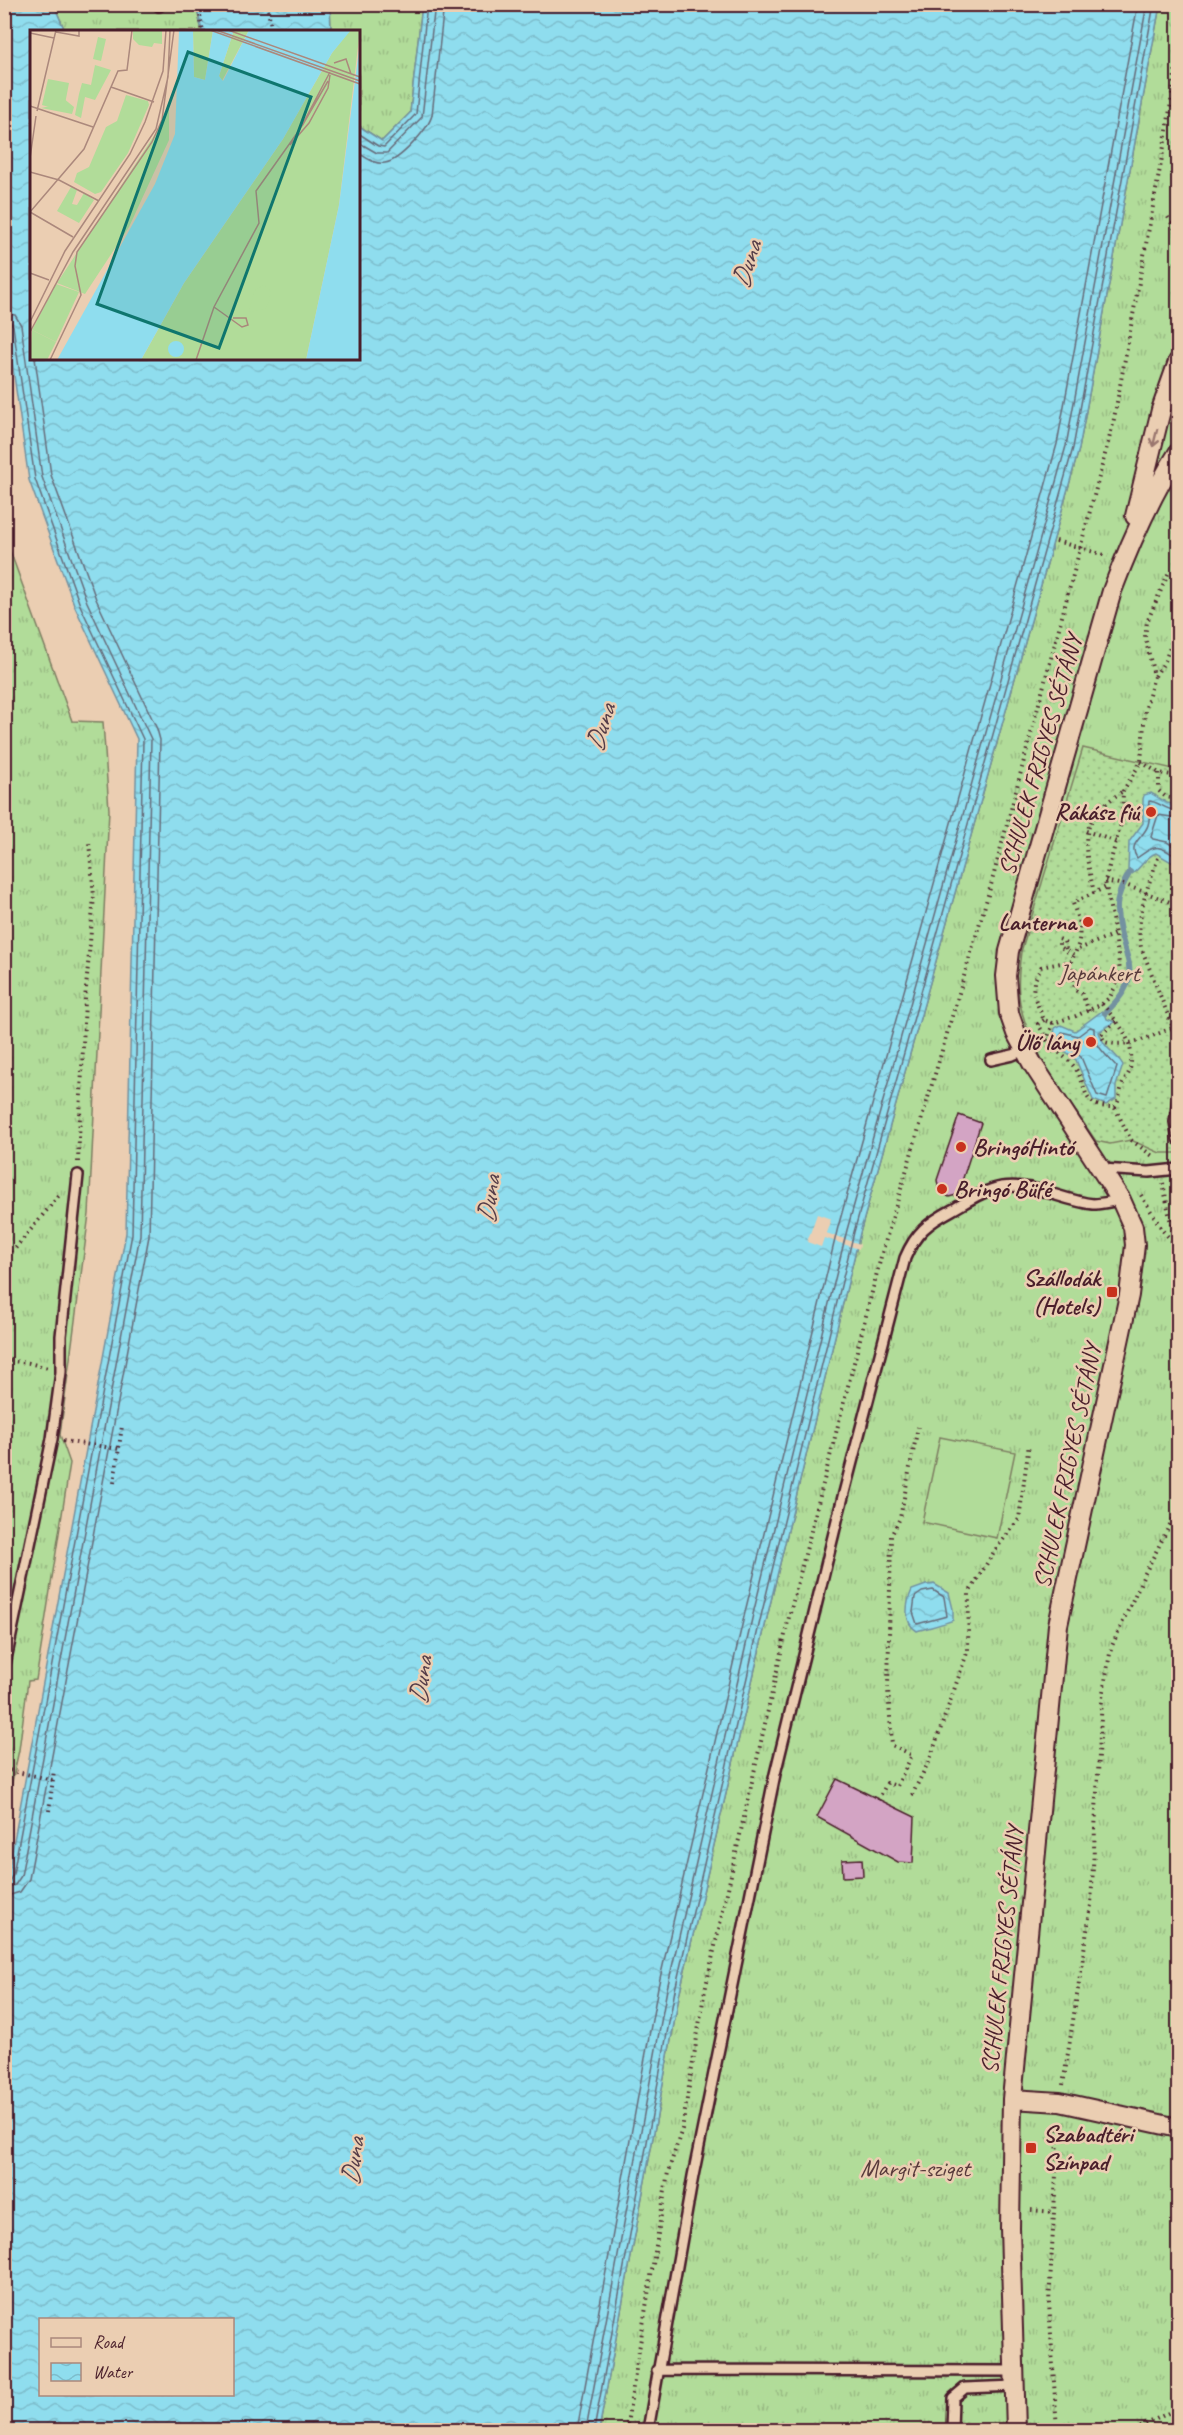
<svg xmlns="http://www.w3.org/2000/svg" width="1183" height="2435" font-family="Caveat,sans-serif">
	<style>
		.grass { fill: url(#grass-tufts); stroke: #7e7e62; stroke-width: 1.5 }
		.garden { fill: url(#garden-dots); stroke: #7e7e62; stroke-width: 1.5 }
		.pitch { fill: #b1dc99; stroke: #7e7e62; stroke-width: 1.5 }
		.water { fill: url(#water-waves); stroke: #7391a0; stroke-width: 1.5; fill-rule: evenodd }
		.pier { fill: #ebceb2 }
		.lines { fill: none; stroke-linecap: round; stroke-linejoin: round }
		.shore { stroke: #666b79; stroke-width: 1.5 }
		.stream { stroke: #7391a0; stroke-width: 6 }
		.building { fill: #d3a4c4; stroke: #4a1f2b; stroke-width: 1.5 }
		.lane-casing { stroke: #4a1f2b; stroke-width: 14 }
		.street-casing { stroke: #4a1f2b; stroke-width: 22 }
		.path { stroke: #4a1f2b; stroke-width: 4; stroke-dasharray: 1.5 4.5; stroke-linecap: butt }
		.lane { stroke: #ebceb2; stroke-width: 9 }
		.street { stroke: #ebceb2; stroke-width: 18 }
		.oneway { stroke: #9a766e }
		.poi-dot { fill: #c8321e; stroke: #ebceb2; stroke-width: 2 }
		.labels { text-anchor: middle; stroke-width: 5; stroke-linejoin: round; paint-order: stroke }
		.street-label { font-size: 24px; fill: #4a1f2b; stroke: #ebceb2 }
		.poi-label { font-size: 24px; font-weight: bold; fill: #4a1f2b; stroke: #ebceb2; text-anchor: end }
		.park-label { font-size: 24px; fill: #593b3c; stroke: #ebceb2 }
		.water-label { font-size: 26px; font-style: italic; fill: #543c48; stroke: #ebceb2 }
		.inset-road { fill: none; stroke: #ab887c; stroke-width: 1.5 }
		.view { fill: #0f766e; fill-opacity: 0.15; stroke: #0f766e; stroke-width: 3 }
		.inset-edge { fill: none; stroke: #4a1f2b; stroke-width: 3 }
	</style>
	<defs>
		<pattern id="grass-tufts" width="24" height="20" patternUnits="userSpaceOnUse" patternTransform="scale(1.5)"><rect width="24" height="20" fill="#b1dc99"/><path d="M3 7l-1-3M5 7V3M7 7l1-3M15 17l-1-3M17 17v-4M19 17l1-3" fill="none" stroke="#9abc84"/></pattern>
		<pattern id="garden-dots" width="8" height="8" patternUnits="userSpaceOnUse" patternTransform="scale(1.5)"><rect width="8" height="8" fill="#b1dc99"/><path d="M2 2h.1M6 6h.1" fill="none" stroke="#9abc84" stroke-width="1.8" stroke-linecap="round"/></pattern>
		<pattern id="water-waves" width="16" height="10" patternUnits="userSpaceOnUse" patternTransform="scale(1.5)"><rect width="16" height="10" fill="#8fddee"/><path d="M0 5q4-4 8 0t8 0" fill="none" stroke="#7dbdcc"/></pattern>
	</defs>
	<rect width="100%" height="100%" fill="#ebceb2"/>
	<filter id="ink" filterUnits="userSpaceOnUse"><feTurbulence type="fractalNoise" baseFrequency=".0167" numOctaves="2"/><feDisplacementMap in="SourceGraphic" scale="12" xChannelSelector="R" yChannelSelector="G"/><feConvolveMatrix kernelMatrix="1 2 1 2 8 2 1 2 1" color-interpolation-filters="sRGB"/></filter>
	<g filter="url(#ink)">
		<path class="grass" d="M54 5H196L202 31H65Z
			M330 5H422L410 113 382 141 359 126 358 32 331 31Z
			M1160 5H1178V2430H599L680 1991 768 1613 860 1233 1079 449Z
			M5 537 72 721 103 722 109 810 89 1214 60 1435 70 1463 36 1680 28 1681 19 1750 5 1814Z"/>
		<path class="garden" d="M1083 748 1178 770V1153H1160L1131 1140 1110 1144 1096 1141C1069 1100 1029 1052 1020 1003 1017 987 1019 969 1021 952Z"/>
		<path class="pitch" d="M940 1437 1015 1452 997 1538 922 1522Z"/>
		<path class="water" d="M5 5H54L65 31 32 32V358H358L359 126 382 141 410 113 422 5H1160L1079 449 860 1233 768 1613 680 1991 599 2430H5V1889L126 1233 137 739 75 607 29 480 4 306ZM40 2320H232V2394H40Z
			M196 5H330L331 31H202Z
			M1151 793 1167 803 1178 805V866L1156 853C1145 857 1142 867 1132 874L1128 870 1129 842 1143 823V799L1144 795Z
			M1102 1011 1105 1013 1107 1019 1115 1022 1099 1032C1105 1051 1115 1051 1123 1065L1116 1086V1099L1106 1105 1093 1100 1076 1060 1053 1041 1055 1028 1061 1025 1075 1031Z
			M934 1584 949 1593 953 1609V1620C951 1622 920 1630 917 1631 903 1623 906 1603 912 1590L926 1585Z"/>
		<path class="pier" d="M817 1214 831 1219 826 1233 860 1244 859 1249 824 1238 821 1247 807 1242Z"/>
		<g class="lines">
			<path class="shore" d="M358 133 378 146 384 147 416 114 427 4
				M358 142 377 153H387L422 117 435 4
				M358 153C367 158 375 165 385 163 400 161 429 128 432 115L444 4
				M4 313 15 315 21 325 42 477 87 602 151 739 140 1235 21 1876 15 1885 4 1888
				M4 320 10 321 13 326 35 479 80 605 143 739 132 1234 13 1874 10 1880H4
				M1178 811C1166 811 1158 801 1149 801 1148 808 1151 817 1148 825 1144 838 1127 843 1137 858 1156 844 1158 844 1178 858
				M1178 818 1158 815 1151 837 1153 839 1167 842 1178 849
				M1090 1027 1094 1028C1093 1046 1107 1055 1117 1067L1107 1098 1097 1095 1081 1057 1059 1038 1062 1032 1078 1036Z
				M933 1590 944 1597 947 1616 917 1624 913 1612 915 1597 922 1592Z
				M4 1897 20 1892 29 1879 149 1236 160 740 157 729 96 599 51 475 35 358
				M577 2430 658 1987 746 1608 838 1227 1057 444 1138 4
				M586 2430 667 1989 754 1610 847 1230 1066 446 1147 4
				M594 2430 675 1990 762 1612 854 1232 1073 448 1154 4"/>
			<path class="stream" d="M1105 1013C1150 971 1120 960 1117 911 1116 897 1123 884 1130 872"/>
		</g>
		<path class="building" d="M959 1115 981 1123 963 1178V1188L960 1194 949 1197 939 1191 937 1180Z
			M837 1779 915 1817 913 1863 898 1862 817 1817Z
			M862 1859 863 1876 843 1877 842 1860Z"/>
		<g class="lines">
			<defs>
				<path id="lane" d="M158 4 159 6
					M991 1060 1013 1055 1024 1050
					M1178 1097 1175 1122 1178 1139
					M1102 1169 1149 1172 1178 1169
					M4 1669 52 1439 61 1372V1336L78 1175
					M657 2370 1015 2371
					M648 2430 693 2176 775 1774 838 1516 905 1258C916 1232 928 1223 952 1210 968 1201 984 1190 1002 1187 1033 1182 1063 1201 1093 1204 1102 1204 1112 1201 1121 1200
					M952 2430 953 2398 965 2388 1015 2386"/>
				<path id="street" d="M1135 516 1161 410 1178 362
					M1012 2099 1060 2102 1178 2128
					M1016 2430 1010 2228 1012 2099 1058 1625 1129 1295 1135 1245 1133 1227 1121 1200 1032 1063 1016 1033 1009 1013 1006 976 1009 951 1112 591C1130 543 1151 496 1178 453"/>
			</defs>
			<use href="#lane" class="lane-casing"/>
			<use href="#street" class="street-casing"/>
			<path class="path" d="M198 4 203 32
				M267 4 272 32
				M1168 217 1178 234
				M1056 541 1108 556
				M1155 676 1165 661 1178 625
				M1141 762 1159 773 1178 776
				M1159 773V791L1166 797 1178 799
				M1086 831 1117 842
				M1158 858C1148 886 1135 917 1141 947L1173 1028
				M1105 881 1128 886 1178 905
				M1094 893C1084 844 1075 822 1123 791
				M1066 949 1064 941 1059 939V946L1074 956
				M1079 949 1115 934
				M1102 1004C1119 1024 1136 1041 1130 1069 1129 1075 1124 1080 1122 1086 1119 1095 1120 1100 1115 1107 1078 1108 1090 1088 1075 1068 1067 1057 1054 1051 1047 1040L1053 1023 1076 1016 1102 1004 1110 997 1119 979 1120 971 1115 934 1105 881 1122 820 1123 791 1141 762 1145 711 1154 676 1145 637 1147 622 1169 572
				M1089 1011 1082 994 1075 990 1071 961C1084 939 1080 926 1073 903L1106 887
				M1044 1020 1038 1024 1047 1039
				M1116 1021 1101 1035 1105 1042C1131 1049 1154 1034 1178 1026
				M1053 1023 1044 1020 1033 994 1034 982 1041 967 1071 961
				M1115 1108 1131 1140 1154 1157
				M78 1162 85 1000 94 896 89 842
				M1163 1183 1175 1244 1178 1280
				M1141 1195 1163 1231 1175 1244 1178 1240
				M4 1262 61 1193
				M4 1360 29 1363 48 1368
				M63 1441 119 1449
				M114 1483 122 1426
				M4 1769 53 1780
				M912 1795 930 1759 968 1650 969 1593 995 1550 1019 1519 1029 1444
				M878 1800 887 1783 897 1786 912 1755 892 1745 888 1689 891 1536 900 1518 918 1427
				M49 1811 54 1770
				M4 1967H5
				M1063 2085 1091 1905 1102 1698 1111 1648 1144 1575 1178 1509
				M1031 2210 1054 2212
				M626 2430 668 2172 682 2129 704 1995 789 1617 882 1253 991 885 1113 424 1167 130 1178 53
				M1057 2430 1049 2303 1059 2120
				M1135 2430 1178 2408"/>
			<use href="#lane" class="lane"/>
			<use href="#street" class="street"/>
		</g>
		<defs><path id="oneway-shaft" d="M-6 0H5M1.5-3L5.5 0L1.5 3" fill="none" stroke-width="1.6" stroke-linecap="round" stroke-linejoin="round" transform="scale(1.5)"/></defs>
		<use class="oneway" href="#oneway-shaft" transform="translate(1155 438) rotate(104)"/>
	</g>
	<g class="poi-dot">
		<circle cx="1151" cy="812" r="6"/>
		<circle cx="1088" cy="922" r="6"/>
		<circle cx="1091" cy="1042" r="6"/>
		<circle cx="961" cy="1147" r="6"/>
		<circle cx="942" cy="1189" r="6"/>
		<rect x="1106" y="1286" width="12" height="12" rx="3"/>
		<rect x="1025" y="2142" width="12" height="12" rx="3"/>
	</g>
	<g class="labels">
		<g class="street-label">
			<text transform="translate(1040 755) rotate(-74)" y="8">SCHULEK FRIGYES SÉTÁNY</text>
			<text transform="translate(1067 1466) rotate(-78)" y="8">SCHULEK FRIGYES SÉTÁNY</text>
			<text transform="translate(1002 1950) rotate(-84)" y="8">SCHULEK FRIGYES SÉTÁNY</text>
		</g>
		<g class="poi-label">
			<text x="1139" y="820">Rákász fiú</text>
			<text x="1076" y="930">Lanterna</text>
			<text x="1079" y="1050">Ülő lány</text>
			<text x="973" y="1155" text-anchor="start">BringóHintó</text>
			<text x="954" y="1197" text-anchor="start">Bringó Büfé</text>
			<text x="1100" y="1286">Szállodák<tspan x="1100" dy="28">(Hotels)</tspan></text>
			<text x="1043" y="2142" text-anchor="start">Szabadtéri<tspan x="1043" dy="28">Színpad</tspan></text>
		</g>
		<g class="park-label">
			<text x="1099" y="981">Japánkert</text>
			<text x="915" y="2176">Margit-sziget</text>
		</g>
		<g class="water-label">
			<text transform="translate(746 264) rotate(-72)" y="9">Duna</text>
			<text transform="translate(600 727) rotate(-72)" y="9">Duna</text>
			<text transform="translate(488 1199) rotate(-82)" y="9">Duna</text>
			<text transform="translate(420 1680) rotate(-82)" y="9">Duna</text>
			<text transform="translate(352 2161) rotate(-82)" y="9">Duna</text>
		</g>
	</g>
	<g transform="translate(30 30)">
		<rect width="330" height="330" fill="#ebceb2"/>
		<path d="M103 0H132V14L124 13 122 17 109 15 103 9ZM163 0H183L175 50 164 47ZM204 0H219L192 51 189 46ZM330 0 309 175 276 330H111L154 253 253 109 302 23 319 1ZM68 7 76 9 71 31 63 29ZM65 35 81 40 65 70 55 67 51 88 45 85 49 64 52 53 61 55ZM18 49 39 53 35 74 41 76 40 83 12 75ZM96 65 118 71 119 75 98 123 71 162 65 164 44 152 47 143 59 137 76 97 87 91ZM139 73V110L99 197 55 264 27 253 133 92ZM41 157 47 160 42 174 47 175 54 163 64 170 49 193 27 181ZM2 300 26 312 17 330H0Z" fill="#b1dc99"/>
		<path d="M33 68 44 77 42 84 11 78 30 74ZM234 255 241 261 239 271 235 279 219 282 224 261Z" fill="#b1dc99"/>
		<path d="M242 140 257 150 241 187 229 181 226 164Z" fill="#b1dc99"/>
		<path d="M26 254 49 262 26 312 2 300Z" fill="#b1dc99"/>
		<path d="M149 0H163L164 47 175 50 183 0H204L189 46 193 51 219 0H321L302 23 253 109 154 253 111 330H27L125 154 145 104ZM330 12V330H276L309 175ZM138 319a8 8 0 1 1 16 0a8 8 0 1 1-16 0Z" fill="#8fddee"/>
		<path class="inset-road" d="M180 0 330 54M186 0 330 51M198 0 330 47M26 2 49 6V0M0 3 24 8M304 33 316 29 321 44M81 57 124 72M0 76 63 97M7 81 26 0M272 96 298 51M260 115 279 93 298 58 300 45M0 128 6 86M0 142 29 150 69 171M43 207 0 182 54 119 88 41 97 40 102 0M0 243 19 250M184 277 212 297 218 295 216 288H203M0 292 35 221 100 124 115 92 133 41 136 0M0 302 43 222 126 99 138 47 140 0M20 330 51 265 45 236 47 222 122 112 132 90 144 0M166 330 184 277 229 193 226 161 270 99 300 42"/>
		<path class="view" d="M158 22 281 67 189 318 67 274Z"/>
		<rect width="330" height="330" class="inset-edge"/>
	</g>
	<rect width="1183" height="2435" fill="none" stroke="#ebceb2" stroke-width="24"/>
	<rect x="12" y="12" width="1159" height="2411" fill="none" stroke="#4a1f2b" stroke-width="2" filter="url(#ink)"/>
	<rect x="39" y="2318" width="195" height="78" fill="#ebceb2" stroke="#ab887c" stroke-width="1.5"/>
	<rect x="51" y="2338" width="30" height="9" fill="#ebceb2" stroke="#ab887c" stroke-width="1.5"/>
	<text x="93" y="2348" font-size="18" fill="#4a1f2b">Road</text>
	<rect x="51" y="2363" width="30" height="18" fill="url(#water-waves)" stroke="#ab887c" stroke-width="1.5"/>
	<text x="93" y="2378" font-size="18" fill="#4a1f2b">Water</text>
</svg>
